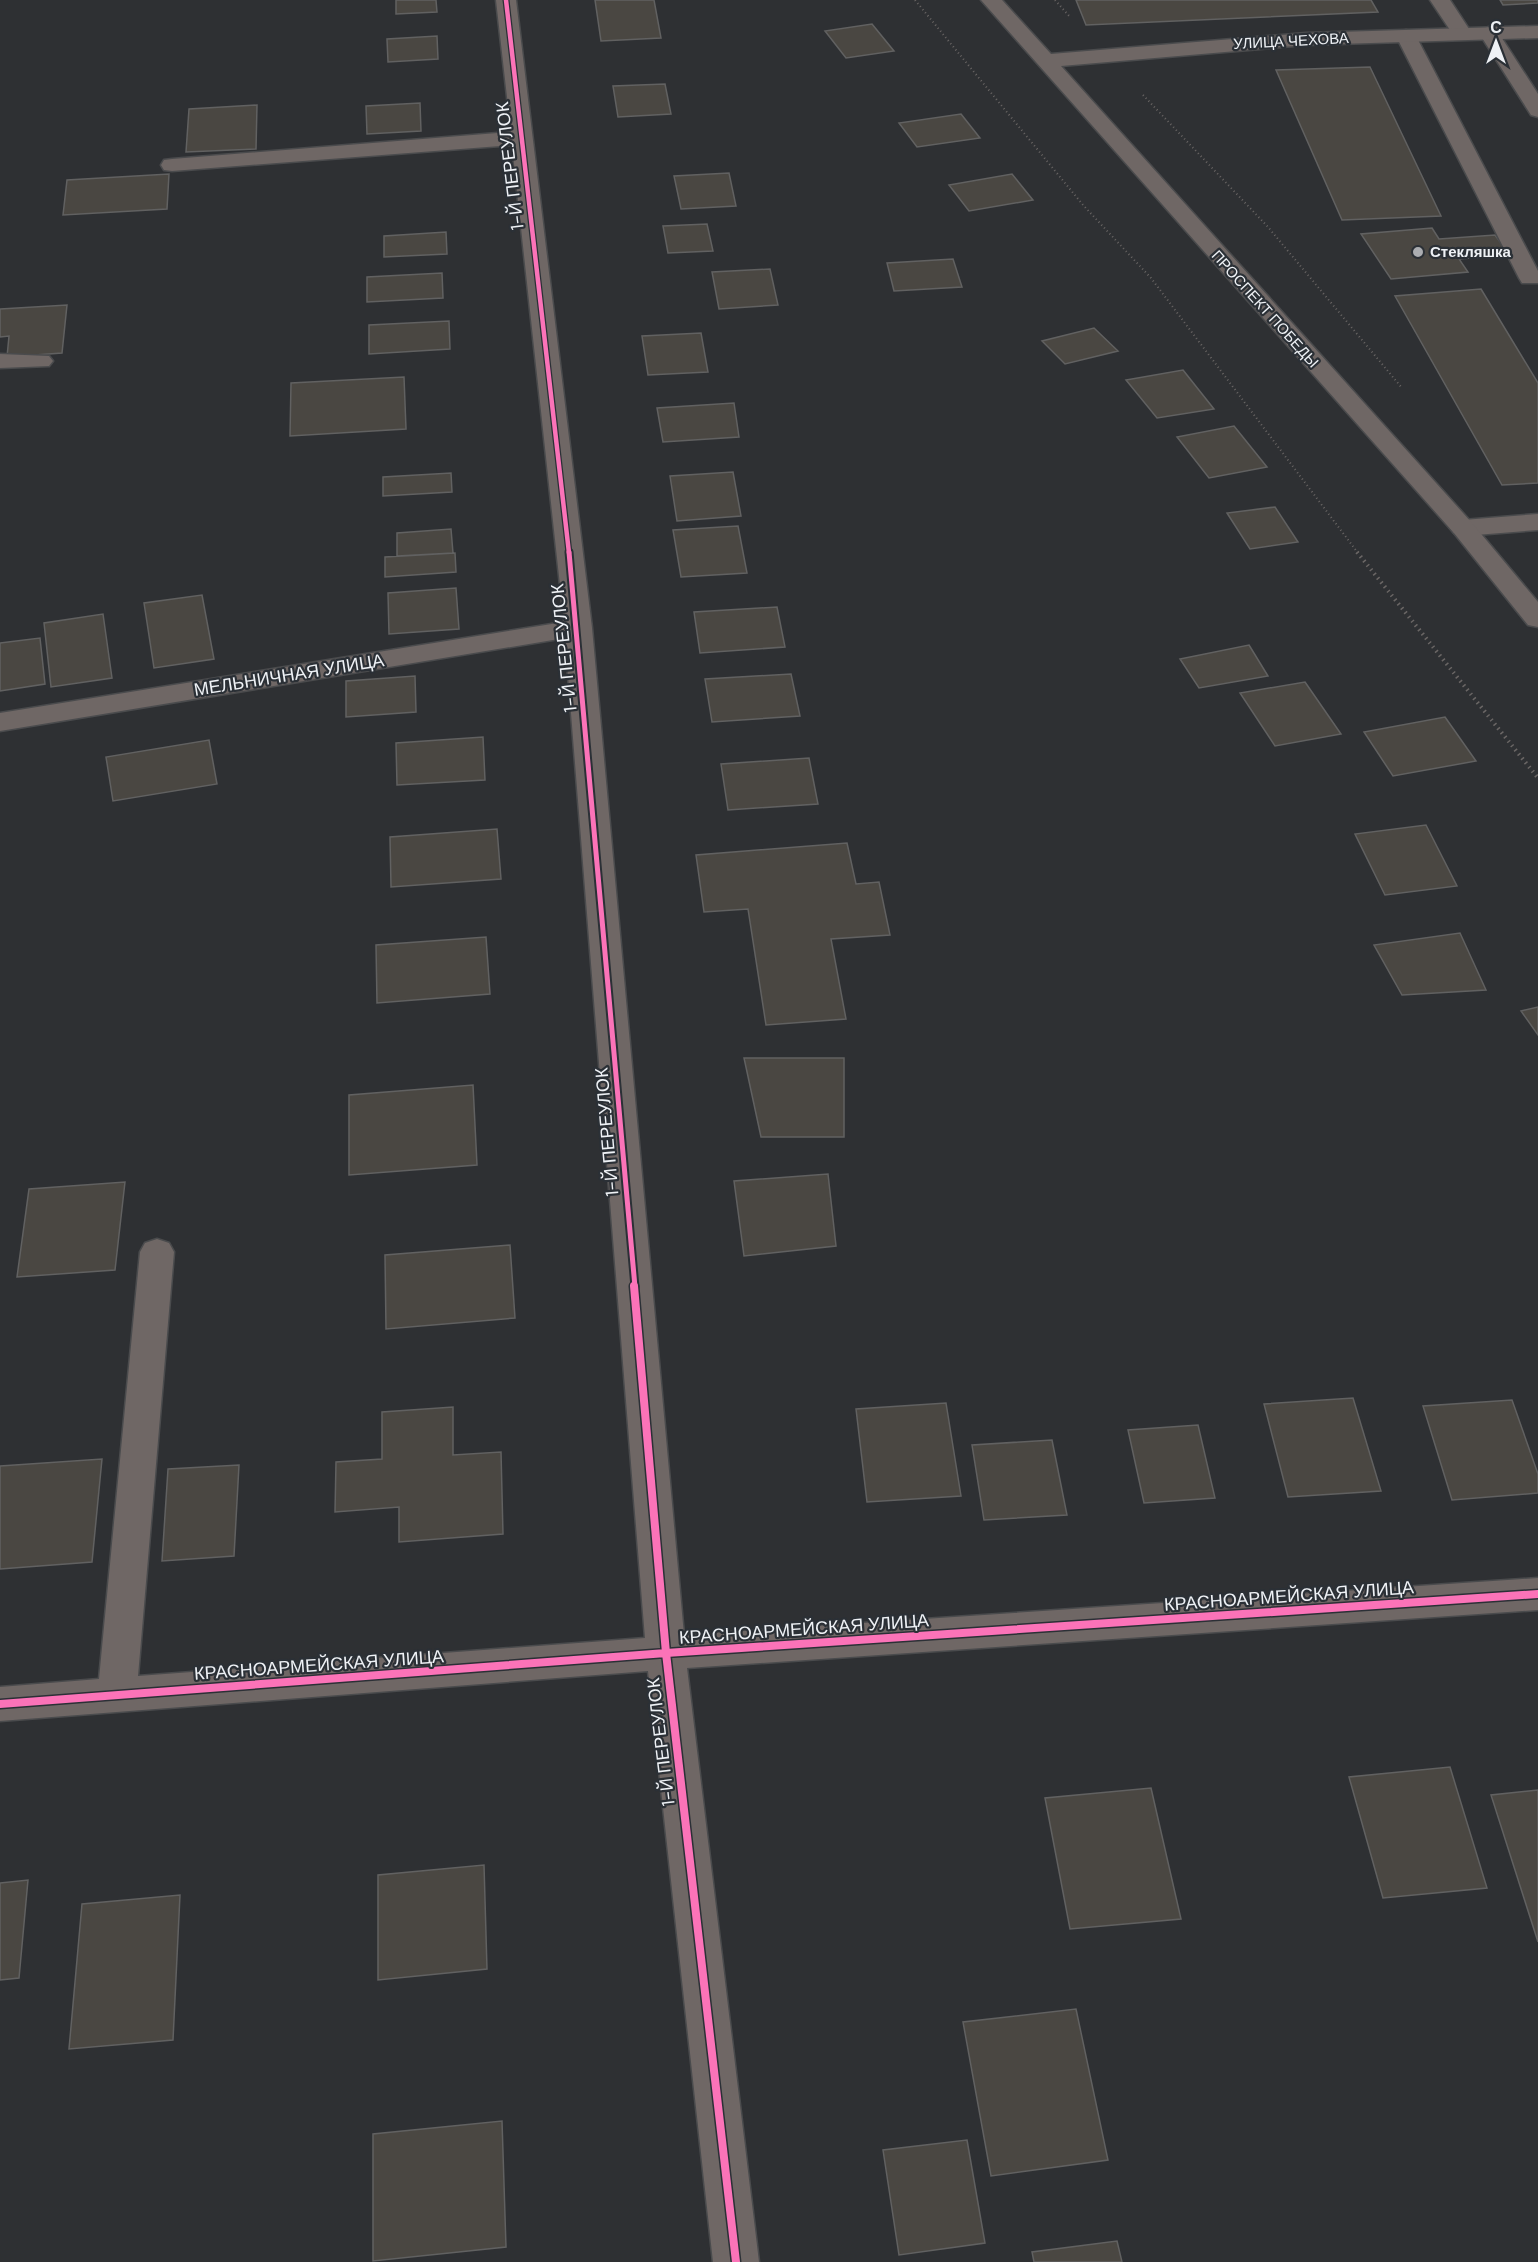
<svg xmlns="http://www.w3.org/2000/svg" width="1538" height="2262" font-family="'DM Sans',sans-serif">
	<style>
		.building { fill: #4a4742; stroke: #616161; stroke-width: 1.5 }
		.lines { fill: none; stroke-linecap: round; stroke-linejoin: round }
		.service-casing { stroke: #4a4b4d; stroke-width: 3 }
		.minor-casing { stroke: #4a4b4d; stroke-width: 3 }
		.path-far1 { stroke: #6a6665; stroke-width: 2; stroke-dasharray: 1 3; stroke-linecap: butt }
		.path { stroke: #6a6665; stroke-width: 4; stroke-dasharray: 1.5 4; stroke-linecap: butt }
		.service { fill: #6f6765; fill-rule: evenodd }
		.minor { fill: #6f6765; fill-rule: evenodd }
		.cycleway-far2-casing { stroke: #2b3036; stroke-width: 7 }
		.cycleway-far1-casing { stroke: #2b3036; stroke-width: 9 }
		.cycleway-casing { stroke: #2b3036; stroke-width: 11 }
		.cycleway-far2 { stroke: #fb73b8; stroke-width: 4.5 }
		.cycleway-far1 { stroke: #fb73b8; stroke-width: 5 }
		.cycleway { stroke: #fb73b8; stroke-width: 8 }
		.poi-dot { fill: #abadb1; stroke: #2b3036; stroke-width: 2 }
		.labels { text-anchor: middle; stroke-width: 4.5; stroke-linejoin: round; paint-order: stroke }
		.far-street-label { font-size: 15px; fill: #eef1f5; stroke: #2b3036 }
		.far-poi-label { font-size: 15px; font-weight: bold; fill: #eef1f5; stroke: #2b3036; text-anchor: start }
		.street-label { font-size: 18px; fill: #eef1f5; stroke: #2b3036 }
	</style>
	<rect width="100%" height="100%" fill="#2e3033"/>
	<path class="building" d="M396 0H436L437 12 396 14Z
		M595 0H654L661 38 601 41Z
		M1076 0H1371L1378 12 1086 25Z
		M1500 0H1538V3L1503 5Z
		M872 24 894 51 846 58 825 31Z
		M437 36 438 59 388 62 387 39Z
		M1370 67 1441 216 1342 220 1276 70Z
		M665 84 671 114 618 117 613 86Z
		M420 103 421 131 367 134 366 106Z
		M257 105 256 149 186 152 189 109Z
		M961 114 980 138 917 147 899 123Z
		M729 173 736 206 681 209 674 176Z
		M169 174 167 209 63 215 67 180Z
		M1012 174 1033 200 969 211 949 185Z
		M707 224 713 251 668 253 663 226Z
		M1432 228 1439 239 1495 235 1510 255 1459 259 1468 272 1391 279 1361 234Z
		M446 232 447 254 384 257V236Z
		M953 259 962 287 894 291 887 263Z
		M770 269 778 305 719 309 712 272Z
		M442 273 443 298 367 302V277Z
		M1481 289 1538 383V483L1502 485 1395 296Z
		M67 305 62 353 7 357 9 336 0 337V309Z
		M449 321 450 349 369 354V325Z
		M1094 328 1118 351 1065 364 1042 341Z
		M701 333 708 372 648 375 642 336Z
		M1183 370 1214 409 1157 418 1126 380Z
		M404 377 406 429 290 436 291 383Z
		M734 403 739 437 663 442 657 408Z
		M1234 426 1267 467 1209 478 1177 437Z
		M733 472 741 516 677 521 670 476Z
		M451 473 452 492 383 496V477Z
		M1275 507 1298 542 1250 549 1227 513Z
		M738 526 747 573 681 577 673 530Z
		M451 529 453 553 397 556V533Z
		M455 553 456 572 385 577V557Z
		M456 588 459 629 389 634 388 593Z
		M202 595 214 659 154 668 144 603Z
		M777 607 785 647 700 653 694 612Z
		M103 614 112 678 51 687 44 623Z
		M40 638 45 684 0 691V643Z
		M1249 645 1268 676 1199 688 1180 659Z
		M791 674 800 716 712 722 705 679Z
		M415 676 416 712 346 717V681Z
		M1305 682 1341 734 1275 746 1240 693Z
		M1445 717 1476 761 1393 776 1364 732Z
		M483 737 485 780 397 785 396 743Z
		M209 740 217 784 113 801 106 757Z
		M809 758 818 804 728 810 721 764Z
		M1426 825 1457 886 1385 895 1355 834Z
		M497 829 501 879 391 887 390 837Z
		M847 843 856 884 879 882 890 935 831 939 846 1019 766 1025 748 909 704 912 696 855Z
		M1460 933 1486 990 1402 995 1374 945Z
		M486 937 490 994 377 1003 376 945Z
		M1538 1007V1035L1521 1011Z
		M744 1058H844V1137H761Z
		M473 1085 477 1165 349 1175V1095Z
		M828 1174 836 1246 744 1256 734 1181Z
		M125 1182 115 1270 17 1277 29 1189Z
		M510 1245 515 1318 386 1329 385 1255Z
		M1353 1398 1381 1491 1288 1497 1264 1404Z
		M1512 1400 1538 1474V1493L1452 1500 1423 1406Z
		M946 1403 961 1496 867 1502 856 1409Z
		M453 1407V1455L501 1452 503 1534 399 1542V1507L335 1512 336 1462 382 1459V1412Z
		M1198 1425 1215 1498 1144 1503 1128 1430Z
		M1052 1440 1067 1515 984 1520 972 1445Z
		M102 1459 92 1562 0 1569V1466Z
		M239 1465 234 1556 162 1561 168 1469Z
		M1450 1767 1487 1888 1383 1898 1349 1777Z
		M1151 1788 1181 1919 1070 1929 1045 1798Z
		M1538 1790V1942L1491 1795Z
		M484 1865 487 1969 378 1980V1875Z
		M28 1880 19 1978 0 1980V1883Z
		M180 1895 173 2040 69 2049 82 1904Z
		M1076 2009 1108 2160 991 2176 963 2022Z
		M502 2121 506 2247 373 2261V2134Z
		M967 2140 985 2243 899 2255 883 2150Z
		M1117 2241 1122 2262H1034L1032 2252Z"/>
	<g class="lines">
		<defs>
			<path id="service" d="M1430 0H1450L1473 35 1470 39H1456Z
				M1489 27 1496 29 1538 94V117L1531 115 1479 33 1482 29Z
				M1406 30 1413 32 1416 36 1538 271V283H1522L1519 278 1396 36 1399 32Z
				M1538 514V530L1463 536 1454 533 1450 528 1454 523 1463 520Z"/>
			<path id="minor" d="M496 0H516L592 628 684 1635 1538 1578V1610L687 1668 759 2262H713L648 1671 0 1721V1687L99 1679 140 1252 145 1243 157 1239 169 1243 174 1252 138 1676 645 1638 565 638 0 731V713L564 622 512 145 172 171 164 170 161 165 164 160 172 159 511 132Z
				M981 0H1002L1051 54 1306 33 1538 26V38L1306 45 1061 66 1472 523 1538 602V627L1528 625 1454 533Z
				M0 354 49 356 53 361 49 366 0 368Z"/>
		</defs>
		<use href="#service" class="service-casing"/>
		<use href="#minor" class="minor-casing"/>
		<path class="path-far1" d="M915 0 1083 205 1151 278 1358 553
			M1055 0 1070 17
			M1143 95 1268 227 1402 388"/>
		<path class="path" d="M1357 552 1538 778"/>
		<use href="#service" class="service"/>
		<use href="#minor" class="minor"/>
		<defs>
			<path id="cycleway-far2" d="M506 0 569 553"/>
			<path id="cycleway-far1" d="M569 552 635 1287"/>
			<path id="cycleway" d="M634 1286 666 1653 736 2262
				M0 1704 666 1653 1538 1594"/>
		</defs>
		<use href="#cycleway-far2" class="cycleway-far2-casing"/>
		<use href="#cycleway-far1" class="cycleway-far1-casing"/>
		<use href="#cycleway" class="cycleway-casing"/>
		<use href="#cycleway-far2" class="cycleway-far2"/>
		<use href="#cycleway-far1" class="cycleway-far1"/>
		<use href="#cycleway" class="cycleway"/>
	</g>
	<circle class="poi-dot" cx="1418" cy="252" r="6"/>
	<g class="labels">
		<g class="far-street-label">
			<text transform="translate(1291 41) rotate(-3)" y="5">УЛИЦА ЧЕХОВА</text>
			<text transform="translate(1265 309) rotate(48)" y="5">ПРОСПЕКТ ПОБЕДЫ</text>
		</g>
		<g class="far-poi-label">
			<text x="1430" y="257">Стекляшка</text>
		</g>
		<g class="street-label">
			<text transform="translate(510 166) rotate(-97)" y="6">1-Й ПЕРЕУЛОК</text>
			<text transform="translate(564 648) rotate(-96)" y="6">1-Й ПЕРЕУЛОК</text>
			<text transform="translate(289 675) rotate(-9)" y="6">МЕЛЬНИЧНАЯ УЛИЦА</text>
			<text transform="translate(607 1132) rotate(-95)" y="6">1-Й ПЕРЕУЛОК</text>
			<text transform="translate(1289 1596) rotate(-4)" y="6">КРАСНОАРМЕЙСКАЯ УЛИЦА</text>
			<text transform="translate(804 1629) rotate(-4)" y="6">КРАСНОАРМЕЙСКАЯ УЛИЦА</text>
			<text transform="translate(319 1665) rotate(-4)" y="6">КРАСНОАРМЕЙСКАЯ УЛИЦА</text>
			<text transform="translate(661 1742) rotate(-97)" y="6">1-Й ПЕРЕУЛОК</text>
		</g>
	</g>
	<g transform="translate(1496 42)" stroke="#2b3036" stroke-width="4.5" paint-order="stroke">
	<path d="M0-4.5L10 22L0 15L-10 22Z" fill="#eef1f5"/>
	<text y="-9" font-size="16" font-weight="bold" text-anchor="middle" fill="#eef1f5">С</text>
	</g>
</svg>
